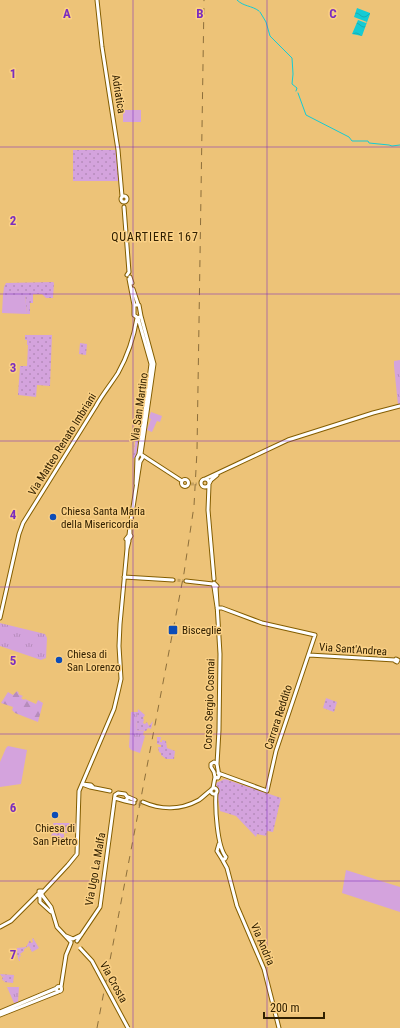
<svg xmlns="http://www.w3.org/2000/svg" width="400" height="1028" font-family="'Roboto Condensed',sans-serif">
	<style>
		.grass { fill: url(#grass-tufts) }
		.forest { fill: url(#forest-firs) }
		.garden { fill: url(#garden-dots) }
		.pitch { fill: #d4a3dd }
		.water { fill: url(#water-waves) }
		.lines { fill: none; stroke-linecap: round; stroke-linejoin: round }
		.stream { stroke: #15cbd4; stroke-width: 1 }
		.secondary-tunnel { stroke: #c7a260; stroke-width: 3; stroke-dasharray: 3 1.5; stroke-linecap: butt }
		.secondary-casing { stroke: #835d00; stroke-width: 5 }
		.secondary { stroke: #fff; stroke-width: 3 }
		.rail { stroke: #8d6f3b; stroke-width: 1; stroke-dasharray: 7 7; stroke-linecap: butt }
		.secondary-bridge-casing { stroke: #835d00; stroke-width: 5; stroke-linecap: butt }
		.secondary-bridge { stroke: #fff; stroke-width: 3 }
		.grid { fill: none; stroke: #7b2cbf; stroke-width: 1; stroke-opacity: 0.55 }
		.poi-dot { fill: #0c4cb7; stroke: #fad085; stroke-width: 1.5 }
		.labels { text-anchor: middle; stroke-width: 3; stroke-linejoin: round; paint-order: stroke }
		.street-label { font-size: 11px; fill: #312001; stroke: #fad085 }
		.poi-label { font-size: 11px; fill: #312001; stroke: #fad085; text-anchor: start }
		.neighbourhood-label { font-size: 12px; letter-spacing: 1px; fill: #312001; stroke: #fad085 }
		.grid-label { font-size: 13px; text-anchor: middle; font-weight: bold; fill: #7b2cbf; stroke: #fad085; stroke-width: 3; stroke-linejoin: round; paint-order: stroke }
	</style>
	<defs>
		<pattern id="grass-tufts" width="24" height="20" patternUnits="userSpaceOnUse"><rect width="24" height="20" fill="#d4a3dd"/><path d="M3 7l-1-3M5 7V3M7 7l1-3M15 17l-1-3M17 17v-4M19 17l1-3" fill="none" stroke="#b68cbc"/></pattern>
		<pattern id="forest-firs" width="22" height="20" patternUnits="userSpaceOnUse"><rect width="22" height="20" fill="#d4a3dd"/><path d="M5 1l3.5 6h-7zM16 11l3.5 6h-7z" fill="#b68cbc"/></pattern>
		<pattern id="garden-dots" width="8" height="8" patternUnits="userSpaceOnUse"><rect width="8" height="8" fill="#d4a3dd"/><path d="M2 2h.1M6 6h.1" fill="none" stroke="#b68cbc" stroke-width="1.8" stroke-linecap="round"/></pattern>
		<pattern id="water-waves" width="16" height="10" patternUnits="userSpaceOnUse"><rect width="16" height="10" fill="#15cbd4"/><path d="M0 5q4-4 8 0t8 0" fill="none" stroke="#14aeb4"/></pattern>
	</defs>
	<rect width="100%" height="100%" fill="#edc378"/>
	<path class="grass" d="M400 360V404L398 405 394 366V361Z
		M0 623 45 634 47 638 46 658 41 660 0 646Z
		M131 712H138L136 730 144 731 143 735 145 736 140 753 131 750 129 747Z
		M7 987H19L18 1002 14 1003Z"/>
	<path class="forest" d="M17 691 19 693 18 694 23 696 21 698 24 700 25 699 36 704 38 700 43 703 38 722 15 713 12 710 13 707 1 703 8 692 13 695Z"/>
	<path class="garden" d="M73 150H117L119 181H73Z
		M53 282 54 283 53 298H46L42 294H33V303H30V314H27L25 295H3L4 287 6 283Z
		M25 335H52L50 386 37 385 36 397 18 395 20 366H27L28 345H27V340H25Z
		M80 343 87 344 86 355 79 354Z
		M137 430H140L136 458H133Z
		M326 698 337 702 334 712 323 708Z
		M138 709 145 715 143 718 144 720 143 723 145 724 147 722 149 726 153 721 151 729 148 728 146 731 136 730Z
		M157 737H161L160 742H162V740L166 741 167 748 175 751 174 759H166L161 755V753L159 752 158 747H161V745L157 744Z
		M225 779 281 798 273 832 267 831 266 836 257 834 256 837 236 816 220 811 216 783Z
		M53 823H76V831H69V833H64V844L59 840 54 841 51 837 52 833 56 832Z
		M33 938 39 948 32 952 29 946 24 949V951L20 954 21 956 19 957 20 961H19L16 951 17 948 26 947 30 940 31 943 33 942 32 939Z
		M0 974 14 975 13 983 4 982 5 980 3 981 2 978 5 976 2 977Z"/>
	<path class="pitch" d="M123 110H141V122H123Z
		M3 295H25L27 314 2 313Z
		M151 412 162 416 160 422 157 421 152 432 147 430 151 419 149 418Z
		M8 746 27 750 21 784 0 787V762L6 748Z
		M346 870 400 887V912L342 893Z"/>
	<path class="water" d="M357 8 370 13V14L362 36 352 34 358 20 366 23 367 22 354 17Z"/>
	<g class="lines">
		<path class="stream" d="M237 0C244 7 251 5 259 11
			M260 12 266 22 270 36 292 58 293 74 292 84 297 88 296 91
			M298 93 306 115 349 137 352 141H368L369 143 389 145 392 146 400 145"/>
		<path class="secondary-tunnel" d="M191 484H197
			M173 580 186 581
			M135 800 143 802
			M134 803 143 805"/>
		<defs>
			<path id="secondary" d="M97 0 102 47 118 150 122 196
				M121 199a3 3 0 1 1 6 0a3 3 0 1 1-6 0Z
				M124 207 129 272 127 275
				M130 277 132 283
				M129 279 134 305V315L138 318 141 316 139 305H134
				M133 289 138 304
				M141 316 154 364 141 454
				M138 318 151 364 139 454
				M142 455 182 481
				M201 483a4 4 0 1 1 8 0a4 4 0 1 1-8 0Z
				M205 479 288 440 373 413 400 406
				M181.5 483a3.5 3.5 0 1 1 7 0a3.5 3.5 0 1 1-7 0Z
				M136 484 137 458 139 454H141L143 457 140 462H138
				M209 484 211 480 217 475
				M209 485 208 510 214 579
				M130 527 140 462
				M130 534 131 536 128 541 126 539Z
				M129 535 130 527V534
				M127 540V549L129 541
				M124 577 173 580
				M186 581 213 584
				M215 587 217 586 214 583 213 584 214 587 217 607
				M216 587 220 654 219 730 217 764
				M217 608H222L262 623 315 635 276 751 267 791 218 773
				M0 618 19 534 23 523C47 484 72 445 96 406 102 395 111 384 118 373 127 357 134 336 137 318
				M309 655 395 660
				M396 659 398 660 397 662 395 661Z
				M214 762 217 764 219 776 218 778 215 777 214 772 211 767V764Z
				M82 784 90 787 110 791
				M82 784 91 785 93 787
				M213 788 215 777
				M211 791a3 3 0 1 1 6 0a3 3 0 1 1-6 0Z
				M216 793C215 807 217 847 226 857L225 859H222
				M128 797 135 800
				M125 801 134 803
				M143 802C161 810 181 810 199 800 203 797 207 793 211 790
				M219 844 217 851 222 859 227 868 237 906 264 969 279 1028
				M42 893 68 865 77 854 79 791 114 709 119 688 121 679 119 646 120 624 127 549
				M42 895 40 897 39 896V891H42V895L51 907 57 927 71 942
				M40 897V902L51 912
				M0 927 11 921 38 894
				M66 936 73 939 81 935
				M77 941 100 907 115 795 118 793 125 794 128 798 125 801 115 798
				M56.5 989a2.5 2.5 0 1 1 5 0a2.5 2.5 0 1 1-5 0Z
				M61 987 66 955 71 943
				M0 1012 57 988
				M0 1015 58 992"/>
		</defs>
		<use href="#secondary" class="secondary-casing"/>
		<use href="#secondary" class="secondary"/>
		<path class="rail" d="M97 1028 184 573 194 506 197 451 204 0"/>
		<defs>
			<path id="secondary-bridge" d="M80 948 92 961 128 1028"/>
		</defs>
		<use href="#secondary-bridge" class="secondary-bridge-casing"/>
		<use href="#secondary-bridge" class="secondary-bridge"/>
	</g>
	<path class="grid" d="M133 0V1028M267 0V1028M0 147H400M0 294H400M0 441H400M0 587H400M0 734H400M0 881H400"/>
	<g class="poi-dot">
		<circle cx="53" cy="517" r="4"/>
		<rect x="168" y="625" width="10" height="10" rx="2"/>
		<circle cx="59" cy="660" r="4"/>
		<circle cx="55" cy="815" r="4"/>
	</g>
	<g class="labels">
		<g class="street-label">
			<text transform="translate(119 94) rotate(81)" y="4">Adriatica</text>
			<text transform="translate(139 407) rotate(-82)" y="4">Via San Martino</text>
			<text transform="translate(62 444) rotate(-58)" y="4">Via Matteo Renato Imbriani</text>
			<text transform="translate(353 649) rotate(4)" y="4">Via Sant'Andrea</text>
			<text transform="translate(209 704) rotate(-88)" y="4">Corso Sergio Cosmai</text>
			<text transform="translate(278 717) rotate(-72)" y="4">Carrara Reddito</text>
			<text transform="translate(95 869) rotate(-80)" y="4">Via Ugo La Malfa</text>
			<text transform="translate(263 944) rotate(67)" y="4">Via Andria</text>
			<text transform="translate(114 982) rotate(61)" y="4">Via Crosta</text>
		</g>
		<g class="poi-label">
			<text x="61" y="515">Chiesa Santa Maria<tspan x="61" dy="13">della Misericordia</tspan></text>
			<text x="182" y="634">Bisceglie</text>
			<text x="67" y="658">Chiesa di<tspan x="67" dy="13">San Lorenzo</tspan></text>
			<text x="55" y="832" text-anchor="middle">Chiesa di<tspan x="55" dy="13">San Pietro</tspan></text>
		</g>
		<g class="neighbourhood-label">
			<text x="155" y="241">QUARTIERE 167</text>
		</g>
	</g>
	<g class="grid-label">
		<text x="67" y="18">A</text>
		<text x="200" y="18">B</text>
		<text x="333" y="18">C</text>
		<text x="13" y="78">1</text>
		<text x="13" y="225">2</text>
		<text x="13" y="372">3</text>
		<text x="13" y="519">4</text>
		<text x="13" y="665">5</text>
		<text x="13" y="812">6</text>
		<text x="13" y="959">7</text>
	</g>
	<path d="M264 1012v6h60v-6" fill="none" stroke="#312001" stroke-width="2"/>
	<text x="270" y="1012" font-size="12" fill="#312001" stroke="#fad085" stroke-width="3" paint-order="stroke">200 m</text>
</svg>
